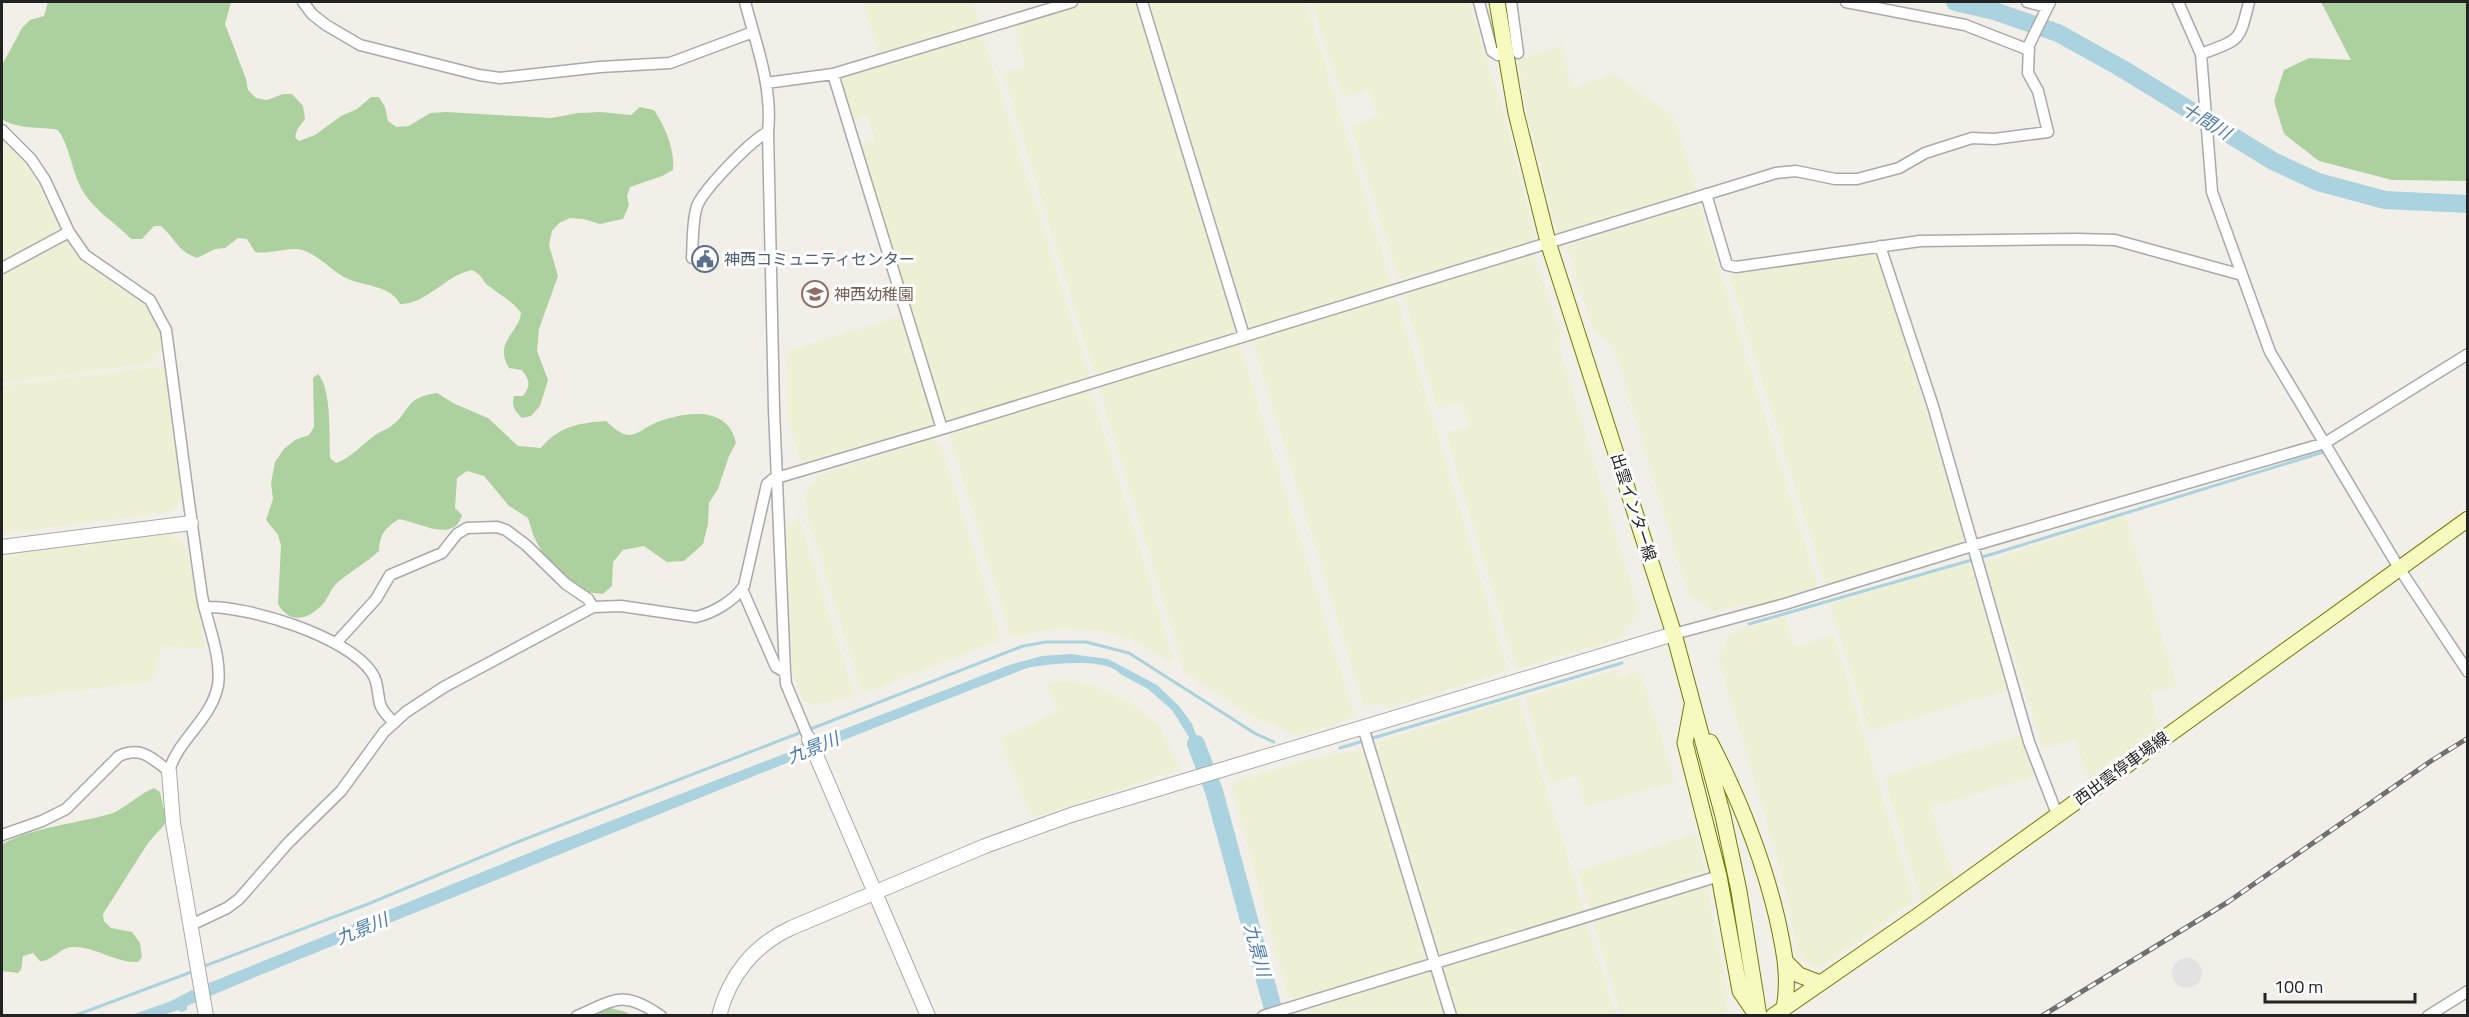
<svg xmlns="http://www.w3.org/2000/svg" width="2469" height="1017" font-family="'Titillium Web','Noto Sans JP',sans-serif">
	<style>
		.farmland { fill: #eef0d5 }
		.forest { fill: #add19e }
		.parking { fill: #e2e2e2 }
		.water { fill: #aad3df }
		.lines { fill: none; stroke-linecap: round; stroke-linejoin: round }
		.stream { stroke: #aad3df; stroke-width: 3 }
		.river { stroke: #aad3df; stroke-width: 18 }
		.minor-casing { stroke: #a9a9a9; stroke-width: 13 }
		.tertiary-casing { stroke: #a9a9a9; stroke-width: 16 }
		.secondary-casing { stroke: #707d05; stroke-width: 17 }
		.minor { stroke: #fff; stroke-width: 10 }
		.tertiary { stroke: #fff; stroke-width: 14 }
		.secondary { stroke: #f7fabf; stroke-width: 15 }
		.rail-casing { stroke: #707070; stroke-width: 5 }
		.rail { stroke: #fff; stroke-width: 3; stroke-dasharray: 9; stroke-linecap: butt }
		.labels { text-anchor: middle; stroke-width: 6; stroke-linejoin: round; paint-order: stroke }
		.service-label { font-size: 16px; fill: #4e5e75; stroke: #fff; text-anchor: start }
		.education-label { font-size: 16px; fill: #785e54; stroke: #fff; text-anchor: start }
		.street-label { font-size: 16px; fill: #222; stroke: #fff }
		.water-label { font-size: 18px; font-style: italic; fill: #4a7aab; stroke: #fff }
	</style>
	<rect width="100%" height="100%" fill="#f2efe9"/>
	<path class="farmland" d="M862 2H973L979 24V27L884 56 879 54Z
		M1087 2H1137L1238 329 1237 333 1095 375 1003 73 1026 66 1013 24Z
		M1149 2H1306L1392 285 1253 327 1248 324Z
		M1311 2H1469L1502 107 1536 242 1401 280 1398 277 1351 126 1378 116 1368 89 1343 97Z
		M982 33 1090 379 945 424 858 146 875 140 867 115 852 120 840 81 841 77Z
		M1562 46 1572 88 1614 74 1674 117 1698 191 1557 234 1525 103 1518 59Z
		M2 140 26 164 60 224 56 236 2 266Z
		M1699 204 1819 589 1775 602 1743 607 1740 604 1716 613 1689 597 1614 347 1593 330 1567 246Z
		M63 240 71 243 86 264 147 307 156 322 164 351 155 353 154 363 2 383V273Z
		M1533 253 1561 335 1557 340 1639 610 1621 638 1517 669 1455 467V461L1447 433 1469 426 1462 401 1438 409 1403 294 1408 293 1407 290Z
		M1878 254 1967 544 1826 586 1729 275Z
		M1392 296 1397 299 1507 667 1504 672 1388 708 1381 704 1364 706 1253 342 1254 338Z
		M901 316H904L935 423 934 425 804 462 800 460 788 419 787 351Z
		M1239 343 1355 717 1299 736 1253 717 1183 671 1184 668 1099 389 1100 386Z
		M165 366 182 500 170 512 2 534V386Z
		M1088 389 1091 391 1174 660 1172 662 1130 639 1102 631 1058 628 1013 636 1010 633 949 434Z
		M932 439 940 443 1000 635 997 641 868 692 861 690 809 522 805 494 817 476Z
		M2125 515 2177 686 2150 694 2161 731 2089 783 2075 739 2043 749 1984 562Z
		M799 518 854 694 851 698 811 705 803 700 793 673 785 530 788 524Z
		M171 534 188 550 205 649 162 646 154 681 2 700V554Z
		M1969 562 2011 689 1869 731 1830 604Z
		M1785 616 1794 647 1833 634 1914 901 1829 961 1814 968 1799 957 1782 875 1718 657 1730 634Z
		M1616 670 1619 677 1635 672 1642 675 1675 782 1586 807 1577 775 1550 783 1525 697Z
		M1069 681 1094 686 1129 702 1161 727 1180 770 1032 818 1000 738 1058 712 1046 683Z
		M1518 698 1585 913 1440 956 1375 743Z
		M2024 734 2039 775 1931 807 1955 882 1922 903 1884 777Z
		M1363 749 1429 960 1315 994 1297 998 1288 997 1231 783 1305 760Z
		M1695 834 1707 876 1590 909 1578 871Z
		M1707 885 1727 993 1726 1015H1621L1593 921Z
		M1586 922 1616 1015H1457L1442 967Z
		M1432 970 1446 1015 1294 1016V1015Z"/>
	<path class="forest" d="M48 2H231L225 24 246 79 248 90 256 98 267 100 283 94H292L303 106 305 119 297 130 295 137 299 141 315 135 341 116 357 109 371 97H379L385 107 388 121 396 127 409 126 430 113 447 112 551 118 578 113 601 112 631 115 640 107 654 110C665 127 675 149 673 170L662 176 630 187 627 196 629 205 623 219 600 224 583 219 570 218 559 223 552 231 549 245 558 276 539 329 537 351 548 380 540 406 531 416 522 418C515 411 511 406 514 396H523C531 385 530 381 522 370L509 368C493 342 519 333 521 313 513 301 501 296 490 287 481 281 485 277 472 270 445 275 428 304 400 304 391 285 362 286 346 278 330 270 319 255 302 250 290 246 270 255 255 252L247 239 238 238 225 248 215 249 197 258C177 251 176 239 161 226H154L142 239H131C117 224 97 212 86 196 71 175 72 150 58 130 39 126 18 130 2 119V65L22 28 30 20 44 16Z
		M2321 2H2467V181L2392 180 2319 161 2284 134 2274 101 2284 70 2309 58 2351 60Z
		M318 374C332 389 329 438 330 458L336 463C353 457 363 443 378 433 381 431 386 430 390 427 411 413 402 398 437 393L455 404 488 418 518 446 541 448C559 426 579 423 606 421 613 427 619 434 629 435 638 435 647 426 655 423 683 412 728 404 736 443L729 456 718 489 709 503 708 524 703 544 684 561 667 562 644 546 623 550 613 562 612 586 603 594 585 592 574 586 545 558 534 537 528 518 509 506 484 476 467 471 457 478 455 508 462 515C455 544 418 522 399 519 385 528 380 534 379 551 366 563 351 571 337 583 330 589 328 600 321 606 306 621 289 623 278 604L281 545 278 535 266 520 273 499 271 483 275 462 284 449 295 440 309 435 314 427 313 378Z
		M154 788 160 792 166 820 164 825 148 843 103 914 104 921 111 928 132 932 140 943 142 957 138 962C116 963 96 947 74 947 60 946 54 961 40 961L33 953 23 956 21 970 18 973 2 971V844C35 827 74 824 110 814 124 810 138 794 154 788Z
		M610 1008 626 1012 630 1015 597 1016 602 1010Z"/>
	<path class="parking" d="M2172 973a15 15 0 1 1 30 0a15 15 0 1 1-30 0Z"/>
	<path class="water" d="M1071 654 1108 659 1157 685 1180 707 1192 724 1207 766 1201 768 1195 747 1172 710 1148 689 1120 674C1107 657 1047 664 1027 668L831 745 823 752 799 758 253 978 187 1006V1010L181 1012 178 1010 163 1015 129 1016 171 1001 192 990 551 844 794 750 803 742 829 735 1012 664 1042 656Z"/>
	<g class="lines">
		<path class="stream" d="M1749 624 1996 553 2327 451
			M808 730 1023 646 1046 642H1086L1129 653 1256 734 1274 742
			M1340 748 1622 663
			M202 967 368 904 520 841 802 732
			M74 1016 194 971"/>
		<path class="river" d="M1955 2 1994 11 2058 33 2121 68 2273 161 2318 182 2385 200 2468 204
			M1196 744 1214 791 1275 1016"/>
		<defs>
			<path id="minor" d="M303 2 312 14 326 25 360 45 479 75 500 78 600 67 670 63 753 32
				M745 2C756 44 773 88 768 132L774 409 785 672 786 684 809 739
				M1142 2 1244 336
				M1479 2 1492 51 1498 55
				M1511 2 1518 53
				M1846 2 1965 25 2029 50
				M2027 2 2047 7
				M2178 2 2201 54 2212 192 2270 352 2399 568 2468 672
				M2201 54C2241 39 2239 42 2249 2
				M833 74 942 429
				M766 83 833 74 1072 2
				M2 130 31 159 45 180 69 232 85 255 150 300 166 330C178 418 189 507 202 596 207 624 222 656 218 685 212 719 178 739 169 771 151 758 142 746 119 756L66 809 42 821 2 835
				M1706 194 1727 265 1736 267 1920 241 2077 239 2115 240 2242 275
				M1880 246 1933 406 2029 742 2057 814
				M692 258C693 241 692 222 697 206 704 189 751 140 768 132
				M2 268 69 232
				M742 589 776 667 785 672
				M204 607C246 605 348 636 372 673 379 683 377 693 380 704 382 711 388 716 393 722
				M1674 634 1785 604 1972 546 2325 443 2468 354
				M336 643 376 599 390 575 442 553 457 534 467 528 497 527 506 530 526 545 566 584 588 599 593 607
				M1363 727 1451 1016
				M191 925 227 908 239 899 288 843 341 791 384 732 406 712 444 687 593 607 621 606 696 617C713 613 734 601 744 586L767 484 773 479 942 429 1776 173 1796 171 1835 179H1857L1899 168 1925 153 1972 138 1994 139 2048 132 2038 91 2028 73 2029 45 2050 2
				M577 1016C615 1000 623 989 661 1016
				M1263 1016 1719 876
				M2428 1016 2468 991"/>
			<path id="tertiary" d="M2 547 191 523
				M809 739 928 1016
				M169 771 173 823 206 1016
				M719 1016C729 976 754 945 791 928L985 846 1071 815 1674 634"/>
			<path id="secondary" d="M1497 2 1516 113 1548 242 1674 634 1723 816 1739 891 1759 1016
				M1692 706 1685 743 1719 876 1740 991 1757 1016
				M1710 742C1740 800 1762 855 1777 918 1784 950 1790 977 1784 1009
				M1787 963 1799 975 1820 983
				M1773 1016 1919 915 2468 519"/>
		</defs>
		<use href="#minor" class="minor-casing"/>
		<use href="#tertiary" class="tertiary-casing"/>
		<use href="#secondary" class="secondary-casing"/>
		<use href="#minor" class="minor"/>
		<use href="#tertiary" class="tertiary"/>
		<use href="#secondary" class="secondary"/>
		<defs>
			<path id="rail" d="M2042 1016 2228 902 2431 761 2468 738"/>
		</defs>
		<use href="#rail" class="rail-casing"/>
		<use href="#rail" class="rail"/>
	</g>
	<defs>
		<symbol id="civic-ring" viewBox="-11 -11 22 22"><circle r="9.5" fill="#fff" stroke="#5c6f8a" stroke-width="1.5"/><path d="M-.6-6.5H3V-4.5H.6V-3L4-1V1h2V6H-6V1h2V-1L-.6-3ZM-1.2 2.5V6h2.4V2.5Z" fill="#5c6f8a"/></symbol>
		<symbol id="school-ring" viewBox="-11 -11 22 22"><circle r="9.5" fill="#fff" stroke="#8d6e63" stroke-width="1.5"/><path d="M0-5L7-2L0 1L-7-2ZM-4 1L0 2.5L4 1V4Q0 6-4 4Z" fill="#8d6e63"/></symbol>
	</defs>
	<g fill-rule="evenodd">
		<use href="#civic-ring" x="690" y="244" width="30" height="30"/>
		<use href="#school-ring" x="800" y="279" width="30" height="30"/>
	</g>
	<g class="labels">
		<g class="service-label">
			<text x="724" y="265">神西コミュニティセンター</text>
		</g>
		<g class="education-label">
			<text x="834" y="300">神西幼稚園</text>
		</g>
		<g class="street-label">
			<text transform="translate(1634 507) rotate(72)" y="6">出雲インター線</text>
			<text transform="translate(2121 768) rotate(-36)" y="6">西出雲停車場線</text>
		</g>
		<g class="water-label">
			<text transform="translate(2206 121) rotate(31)" y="6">十間川</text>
			<text transform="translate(813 748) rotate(-22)" y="6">九景川</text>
			<text transform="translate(362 929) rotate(-22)" y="6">九景川</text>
			<text transform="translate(1257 950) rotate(75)" y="6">九景川</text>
		</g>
	</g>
	<rect width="2469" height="1017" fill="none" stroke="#222222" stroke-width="6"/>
	<path d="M2265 993v9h150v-9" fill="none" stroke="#222222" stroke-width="3"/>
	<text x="2274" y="993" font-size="18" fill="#222222" stroke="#ffffff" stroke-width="4.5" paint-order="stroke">100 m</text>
</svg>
